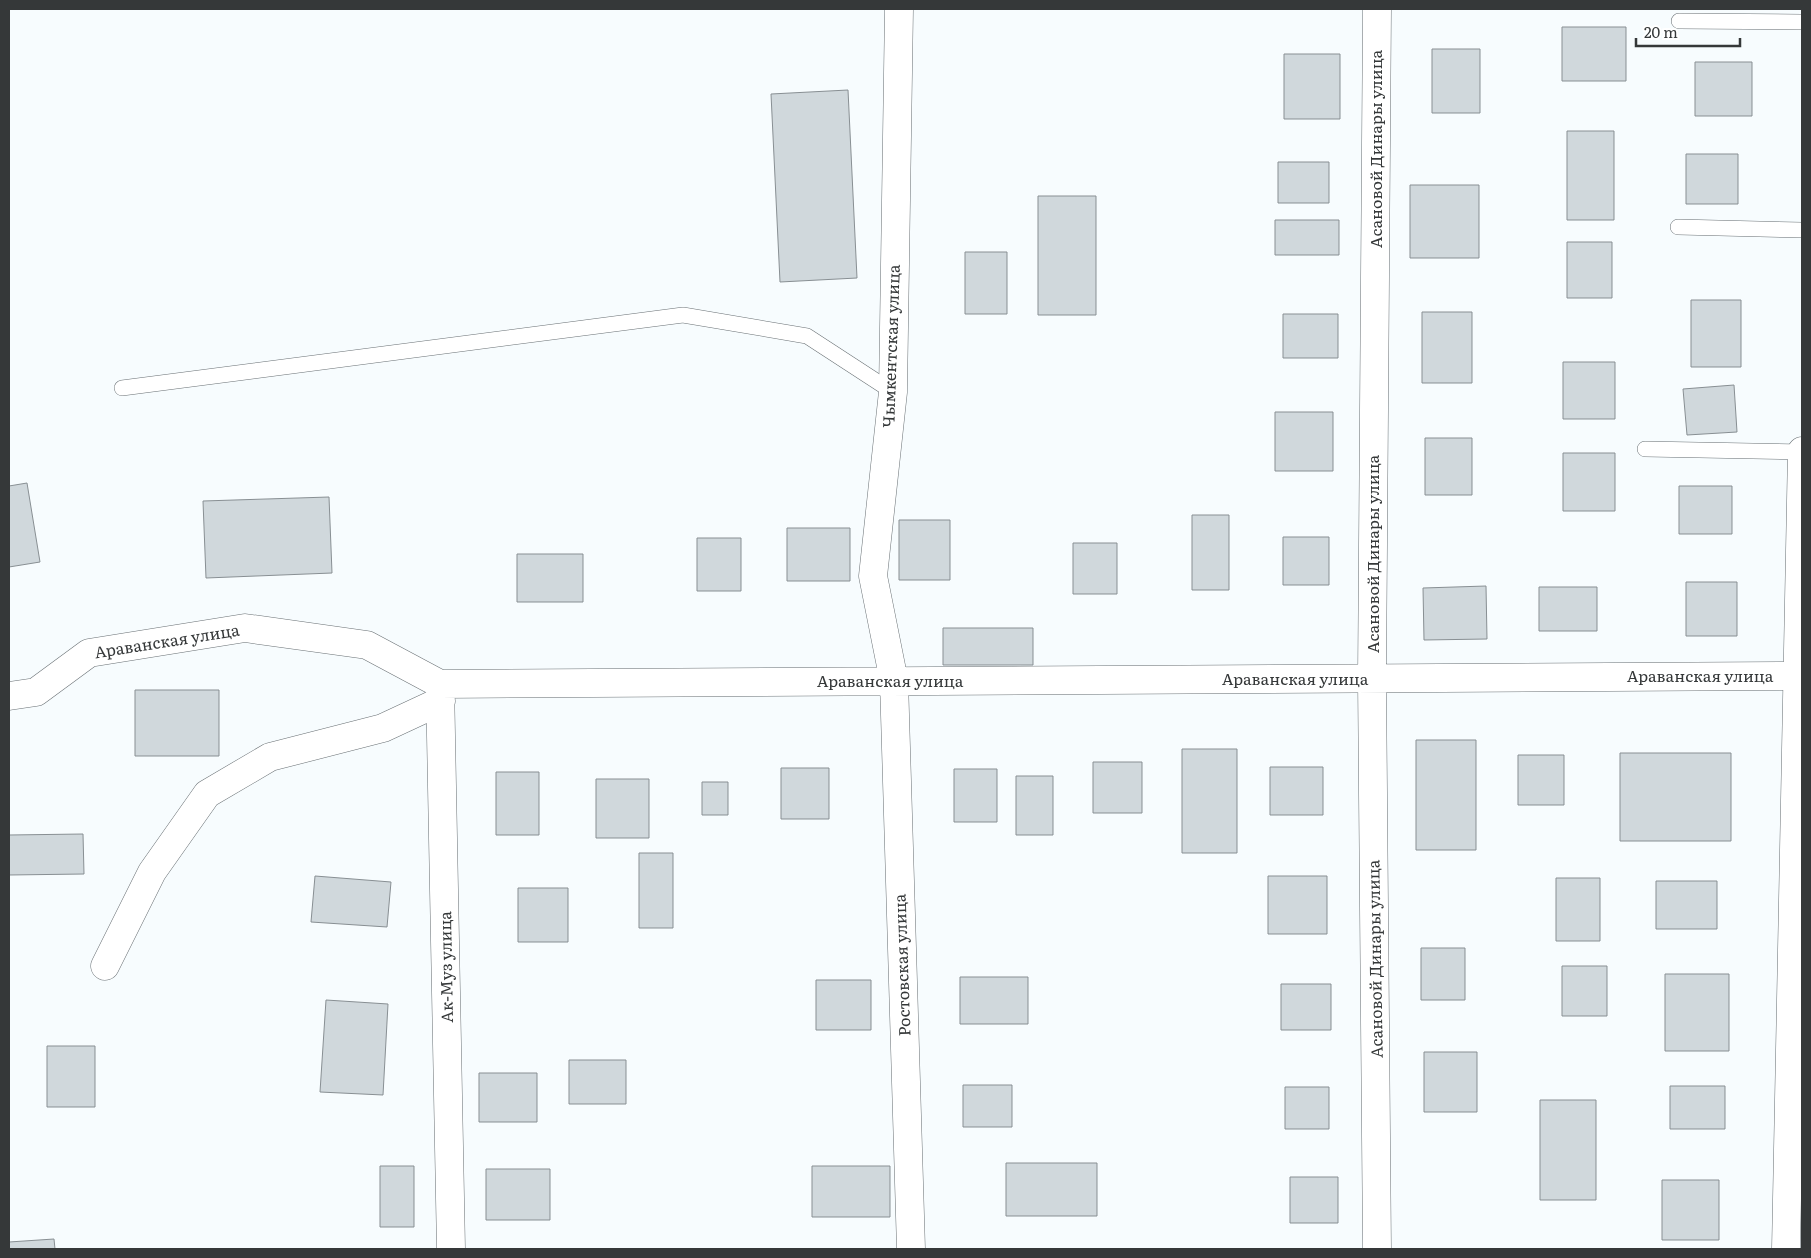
<svg xmlns="http://www.w3.org/2000/svg" width="1811" height="1258" font-family="Literata,serif">
	<style>
		.building { fill: #d0d8dc; stroke: #888f93 }
		.lines { fill: none; stroke-linecap: round; stroke-linejoin: round }
		.lane-casing { stroke: #697074; stroke-width: 16 }
		.street-casing { stroke: #697074; stroke-width: 29 }
		.lane { stroke: #fff; stroke-width: 15 }
		.street { stroke: #fff; stroke-width: 28 }
		.labels { text-anchor: middle; stroke-width: 4; stroke-linejoin: round; paint-order: stroke }
		.street-label { font-size: 16px; fill: #353839; stroke: #fff }
	</style>
	<rect width="100%" height="100%" fill="#f7fcfe"/>
	<path class="building" d="M1562 27H1626V81H1562Z
		M1432 49H1480V113H1432Z
		M1284 54H1340V119H1284Z
		M1695 62H1752V116H1695Z
		M848 90 857 278 780 282 771 94Z
		M1567 131H1614V220H1567Z
		M1686 154H1738V204H1686Z
		M1278 162H1329V203H1278Z
		M1410 185H1479V258H1410Z
		M1038 196H1096V315H1038Z
		M1275 220H1339V255H1275Z
		M1567 242H1612V298H1567Z
		M965 252H1007V314H965Z
		M1691 300H1741V367H1691Z
		M1422 312H1472V383H1422Z
		M1283 314H1338V358H1283Z
		M1563 362H1615V419H1563Z
		M1734 385 1737 432 1687 435 1683 389Z
		M1275 412H1333V471H1275Z
		M1425 438H1472V495H1425Z
		M1563 453H1615V511H1563Z
		M27 483 40 562 9 567V486Z
		M1679 486H1732V534H1679Z
		M329 497 332 573 206 578 203 501Z
		M1192 515H1229V590H1192Z
		M899 520H950V580H899Z
		M787 528H850V581H787Z
		M1283 537H1329V585H1283Z
		M697 538H741V591H697Z
		M1073 543H1117V594H1073Z
		M517 554H583V602H517Z
		M1686 582H1737V636H1686Z
		M1486 586 1487 639 1424 640 1423 588Z
		M1539 587H1597V631H1539Z
		M943 628H1033V665H943Z
		M135 690H219V756H135Z
		M1416 740H1476V850H1416Z
		M1182 749H1237V853H1182Z
		M1620 753H1731V841H1620Z
		M1518 755H1564V805H1518Z
		M1093 762H1142V813H1093Z
		M1270 767H1323V815H1270Z
		M781 768H829V819H781Z
		M954 769H997V822H954Z
		M496 772H539V835H496Z
		M1016 776H1053V835H1016Z
		M596 779H649V838H596Z
		M702 782H728V815H702Z
		M83 834 84 874 9 875V835Z
		M639 853H673V928H639Z
		M315 876 391 882 387 927 311 922Z
		M1268 876H1327V934H1268Z
		M1556 878H1600V941H1556Z
		M1656 881H1717V929H1656Z
		M518 888H568V942H518Z
		M1421 948H1465V1000H1421Z
		M1562 966H1607V1016H1562Z
		M1665 974H1729V1051H1665Z
		M960 977H1028V1024H960Z
		M816 980H871V1030H816Z
		M1281 984H1331V1030H1281Z
		M326 1000 388 1004 383 1095 320 1092Z
		M47 1046H95V1107H47Z
		M1424 1052H1477V1112H1424Z
		M569 1060H626V1104H569Z
		M479 1073H537V1122H479Z
		M963 1085H1012V1127H963Z
		M1670 1086H1725V1129H1670Z
		M1285 1087H1329V1129H1285Z
		M1540 1100H1596V1200H1540Z
		M1006 1163H1097V1216H1006Z
		M380 1166H414V1227H380Z
		M812 1166H890V1217H812Z
		M486 1169H550V1220H486Z
		M1290 1177H1338V1223H1290Z
		M1662 1180H1719V1240H1662Z
		M54 1239 55 1249H9V1242Z"/>
	<g class="lines">
		<defs>
			<path id="lane" d="M1679 21 1802 22
				M1678 227 1802 230
				M122 388 683 315 807 336 893 392
				M1645 449 1802 452"/>
			<path id="street" d="M899 9 893 392 873 576 894 681 911 1249
				M1377 9 1372 679 1377 1249
				M440 684 451 1249
				M9 696 36 692 89 653 245 628 367 645 440 684 1798 676
				M105 966 152 872 207 794 270 757 383 728 441 701
				M1786 1249 1802 451"/>
		</defs>
		<use href="#lane" class="lane-casing"/>
		<use href="#street" class="street-casing"/>
		<use href="#lane" class="lane"/>
		<use href="#street" class="street"/>
	</g>
	<g class="labels">
		<g class="street-label">
			<text transform="translate(1376 149) rotate(-90)" y="6">Асановой Динары улица</text>
			<text transform="translate(891 346) rotate(-88)" y="6">Чымкентская улица</text>
			<text transform="translate(1373 554) rotate(-90)" y="6">Асановой Динары улица</text>
			<text transform="translate(167 641) rotate(-9)" y="6">Араванская улица</text>
			<text x="1700" y="682">Араванская улица</text>
			<text x="1295" y="685">Араванская улица</text>
			<text x="890" y="687">Араванская улица</text>
			<text transform="translate(1375 959) rotate(-91)" y="6">Асановой Динары улица</text>
			<text transform="translate(902 965) rotate(-92)" y="6">Ростовская улица</text>
			<text transform="translate(446 967) rotate(-91)" y="6">Ак-Муз улица</text>
		</g>
	</g>
	<rect width="1811" height="1258" fill="none" stroke="#353839" stroke-width="20"/>
	<path d="M1636 38v8h104v-8" fill="none" stroke="#353839" stroke-width="2.5"/>
	<text x="1644" y="38" font-size="15" fill="#353839" stroke="#ffffff" stroke-width="4" paint-order="stroke">20 m</text>
</svg>
